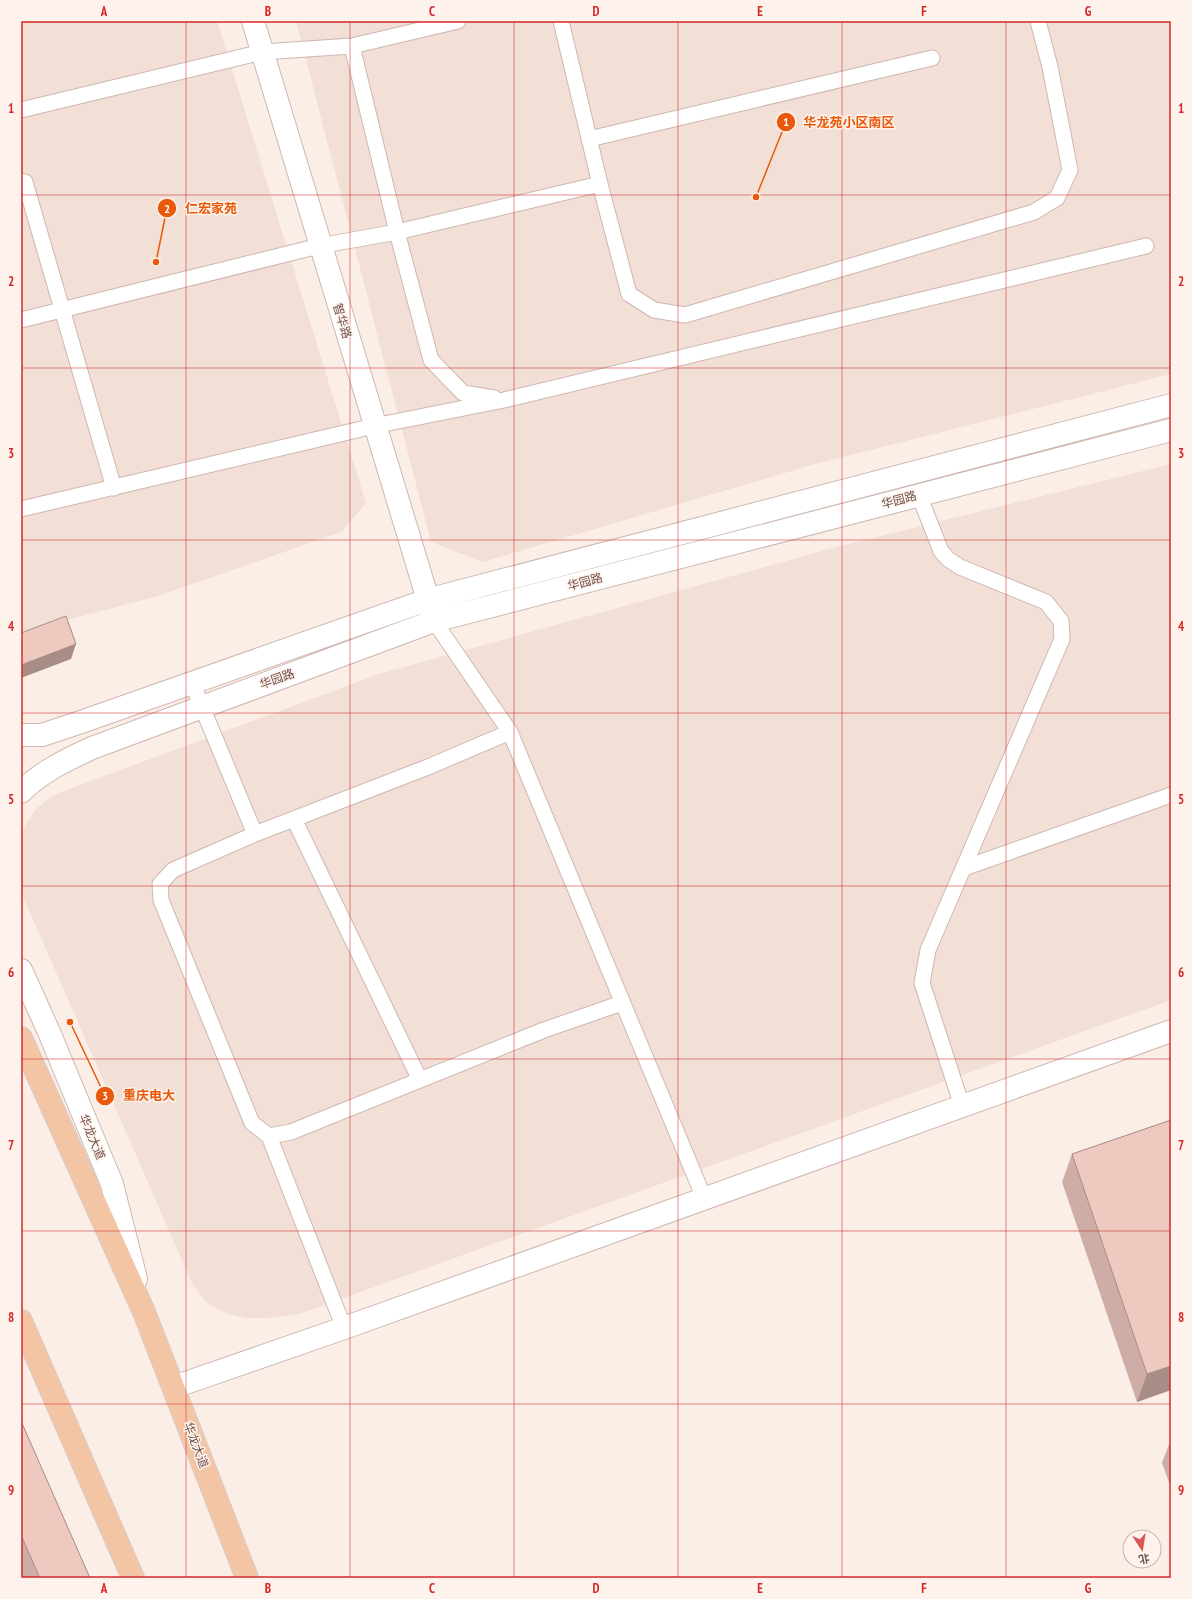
<svg xmlns="http://www.w3.org/2000/svg" width="1192" height="1599" font-family="'PT Sans Narrow','Noto Sans SC',sans-serif">
	<style>
		.residential { fill: #f2dfd5 }
		.lines { fill: none; stroke-linecap: round; stroke-linejoin: round }
		.service-casing { stroke: #ceb7b0; stroke-width: 17 }
		.minor-casing { stroke: #ceb7b0; stroke-width: 24 }
		.primary-casing { stroke: #d5cbca; stroke-width: 24 }
		.service { stroke: #fff; stroke-width: 15 }
		.minor { stroke: #fff; stroke-width: 22 }
		.primary { stroke: #f4c5a4; stroke-width: 22 }
		.wall { fill: #cdada5 }
		.shaded-wall { fill: #a78d86 }
		.building { fill: #eec9c0; stroke: #a78d86 }
		.grid { fill: none; stroke: #d62828; stroke-width: 1; stroke-opacity: 0.55 }
		.labels { text-anchor: middle; stroke-width: 3; stroke-linejoin: round; paint-order: stroke }
		.street-label { font-size: 12px; fill: #72524d; stroke: #fef3ec }
		.leader { fill: none; stroke: #e8590c; stroke-width: 1.5 }
		.callout-dot { fill: #e8590c; stroke: #fef3ec; stroke-width: 1.5 }
		.mark-label { font-size: 12px; text-anchor: middle; font-weight: bold; fill: #fff }
		.callout-label { font-size: 13px; text-anchor: middle; font-weight: bold; fill: #e8590c; stroke: #fef3ec; stroke-width: 3; stroke-linejoin: round; paint-order: stroke }
		.neatline { fill: none; stroke: #d62828; stroke-width: 1.5 }
		.grid-label { font-size: 13px; text-anchor: middle; font-weight: bold; fill: #d62828 }
	</style>
	<rect width="100%" height="100%" fill="#fbeee6"/>
	<path class="residential" d="M21 21H217L366 503 341 532 158 596 21 632Z
		M296 21H1171V374L815 464 483 562 431 542Z
		M1171 464V1000L299 1314 270 1318H247L228 1314 207 1303 192 1283 21 892V835L26 824 37 808 51 797 72 788 379 674 833 548Z"/>
	<g class="lines">
		<defs>
			<path id="service" d="M561 21 600 184 629 294 654 310 685 315 1034 212 1057 198 1070 170 1050 67 1038 21
				M352 46 397 232 431 360 463 393 494 398
				M21 110 262 52 352 46 458 21
				M589 139 932 58
				M21 181 25 182 114 488
				M21 320 319 246 397 232 600 184
				M919 495 941 551 948 559 960 567 1046 602 1061 621 1062 639 928 950 922 983 962 1106
				M21 509 374 426 504 400 1146 246
				M434 621 510 732 704 1198
				M192 683 255 834
				M510 732 428 767 255 834 173 870 160 884 161 900 252 1123 269 1136 291 1132 544 1030 622 1003
				M294 819 420 1080
				M964 868 1171 795
				M269 1136 344 1328"/>
			<path id="minor" d="M253 21 432 613
				M21 735H42L81 722 427 600 1171 405
				M21 792C41 772 66 760 92 748L434 621 1171 430
				M21 970 49 1032 112 1184 136 1279
				M174 1387 344 1328 1171 1031"/>
			<path id="primary" d="M21 1038 144 1312 247 1578
				M21 1321 133 1578"/>
		</defs>
		<use href="#service" class="service-casing"/>
		<use href="#minor" class="minor-casing"/>
		<use href="#primary" class="primary-casing"/>
		<use href="#service" class="service"/>
		<use href="#minor" class="minor"/>
		<use href="#primary" class="primary"/>
	</g>
	<path class="wall" d="M1171 1120V1390L1137 1402 1062 1182 1072 1154Z
		M21 1421 90 1578H21Z
		M1171 1439V1488L1162 1463Z"/>
	<path class="shaded-wall" d="M76 644 71 659 21 678V665Z
		M1171 1366V1390L1137 1402 1147 1374Z"/>
	<path class="building" d="M66 616 76 644 21 665V633Z
		M1171 1120V1366L1147 1374 1072 1154Z
		M21 1421 90 1578H40L21 1535Z"/>
	<path class="grid" d="M186 21V1578M350 21V1578M514 21V1578M678 21V1578M842 21V1578M1006 21V1578M21 195H1171M21 368H1171M21 540H1171M21 713H1171M21 886H1171M21 1059H1171M21 1231H1171M21 1404H1171"/>
	<g class="labels">
		<g class="street-label">
			<text transform="translate(342 321) rotate(73)" y="4">智华路</text>
			<text transform="translate(899 500) rotate(-15)" y="4">华园路</text>
			<text transform="translate(585 582) rotate(-15)" y="4">华园路</text>
			<text transform="translate(277 679) rotate(-20)" y="4">华园路</text>
			<text transform="translate(92 1137) rotate(67)" y="4">华龙大道</text>
			<text transform="translate(196 1445) rotate(69)" y="4">华龙大道</text>
		</g>
	</g>
	<path class="leader" d="M756 197L786 122M156 262L167 208M70 1022L105 1096"/>
	<g class="callout-dot">
		<circle cx="756" cy="197" r="4"/>
		<circle cx="156" cy="262" r="4"/>
		<circle cx="70" cy="1022" r="4"/>
		<circle cx="786" cy="122" r="10"/>
		<circle cx="167" cy="208" r="10"/>
		<circle cx="105" cy="1096" r="10"/>
	</g>
	<g class="mark-label">
		<text x="786" y="126">1</text>
		<text x="167" y="213">2</text>
		<text x="105" y="1100">3</text>
	</g>
	<g class="callout-label">
		<text x="849" y="127">华龙苑小区南区</text>
		<text x="211" y="213">仁宏家苑</text>
		<text x="149" y="1100">重庆电大</text>
	</g>
	<rect width="1192" height="1599" fill="none" stroke="#fef3ec" stroke-width="44"/>
	<g transform="translate(1142 1549) rotate(168)"><circle r="19" fill="#fef3ec" stroke="#c6b3ac"/>
	<path d="M0-3L7 15L0 10L-7 15Z" fill="#db5655"/>
	<text y="-6" font-size="11" font-weight="bold" text-anchor="middle" fill="#72524d">北</text>
	</g>
	<rect x="22" y="22" width="1148" height="1555" class="neatline"/>
	<g class="grid-label">
		<text x="104" y="16">A</text>
		<text x="268" y="16">B</text>
		<text x="432" y="16">C</text>
		<text x="596" y="16">D</text>
		<text x="760" y="16">E</text>
		<text x="924" y="16">F</text>
		<text x="1088" y="16">G</text>
		<text x="11" y="113">1</text>
		<text x="1181" y="113">1</text>
		<text x="11" y="286">2</text>
		<text x="1181" y="286">2</text>
		<text x="11" y="458">3</text>
		<text x="1181" y="458">3</text>
		<text x="11" y="631">4</text>
		<text x="1181" y="631">4</text>
		<text x="11" y="804">5</text>
		<text x="1181" y="804">5</text>
		<text x="11" y="977">6</text>
		<text x="1181" y="977">6</text>
		<text x="11" y="1150">7</text>
		<text x="1181" y="1150">7</text>
		<text x="11" y="1322">8</text>
		<text x="1181" y="1322">8</text>
		<text x="11" y="1495">9</text>
		<text x="1181" y="1495">9</text>
		<text x="104" y="1593">A</text>
		<text x="268" y="1593">B</text>
		<text x="432" y="1593">C</text>
		<text x="596" y="1593">D</text>
		<text x="760" y="1593">E</text>
		<text x="924" y="1593">F</text>
		<text x="1088" y="1593">G</text>
	</g>
</svg>
